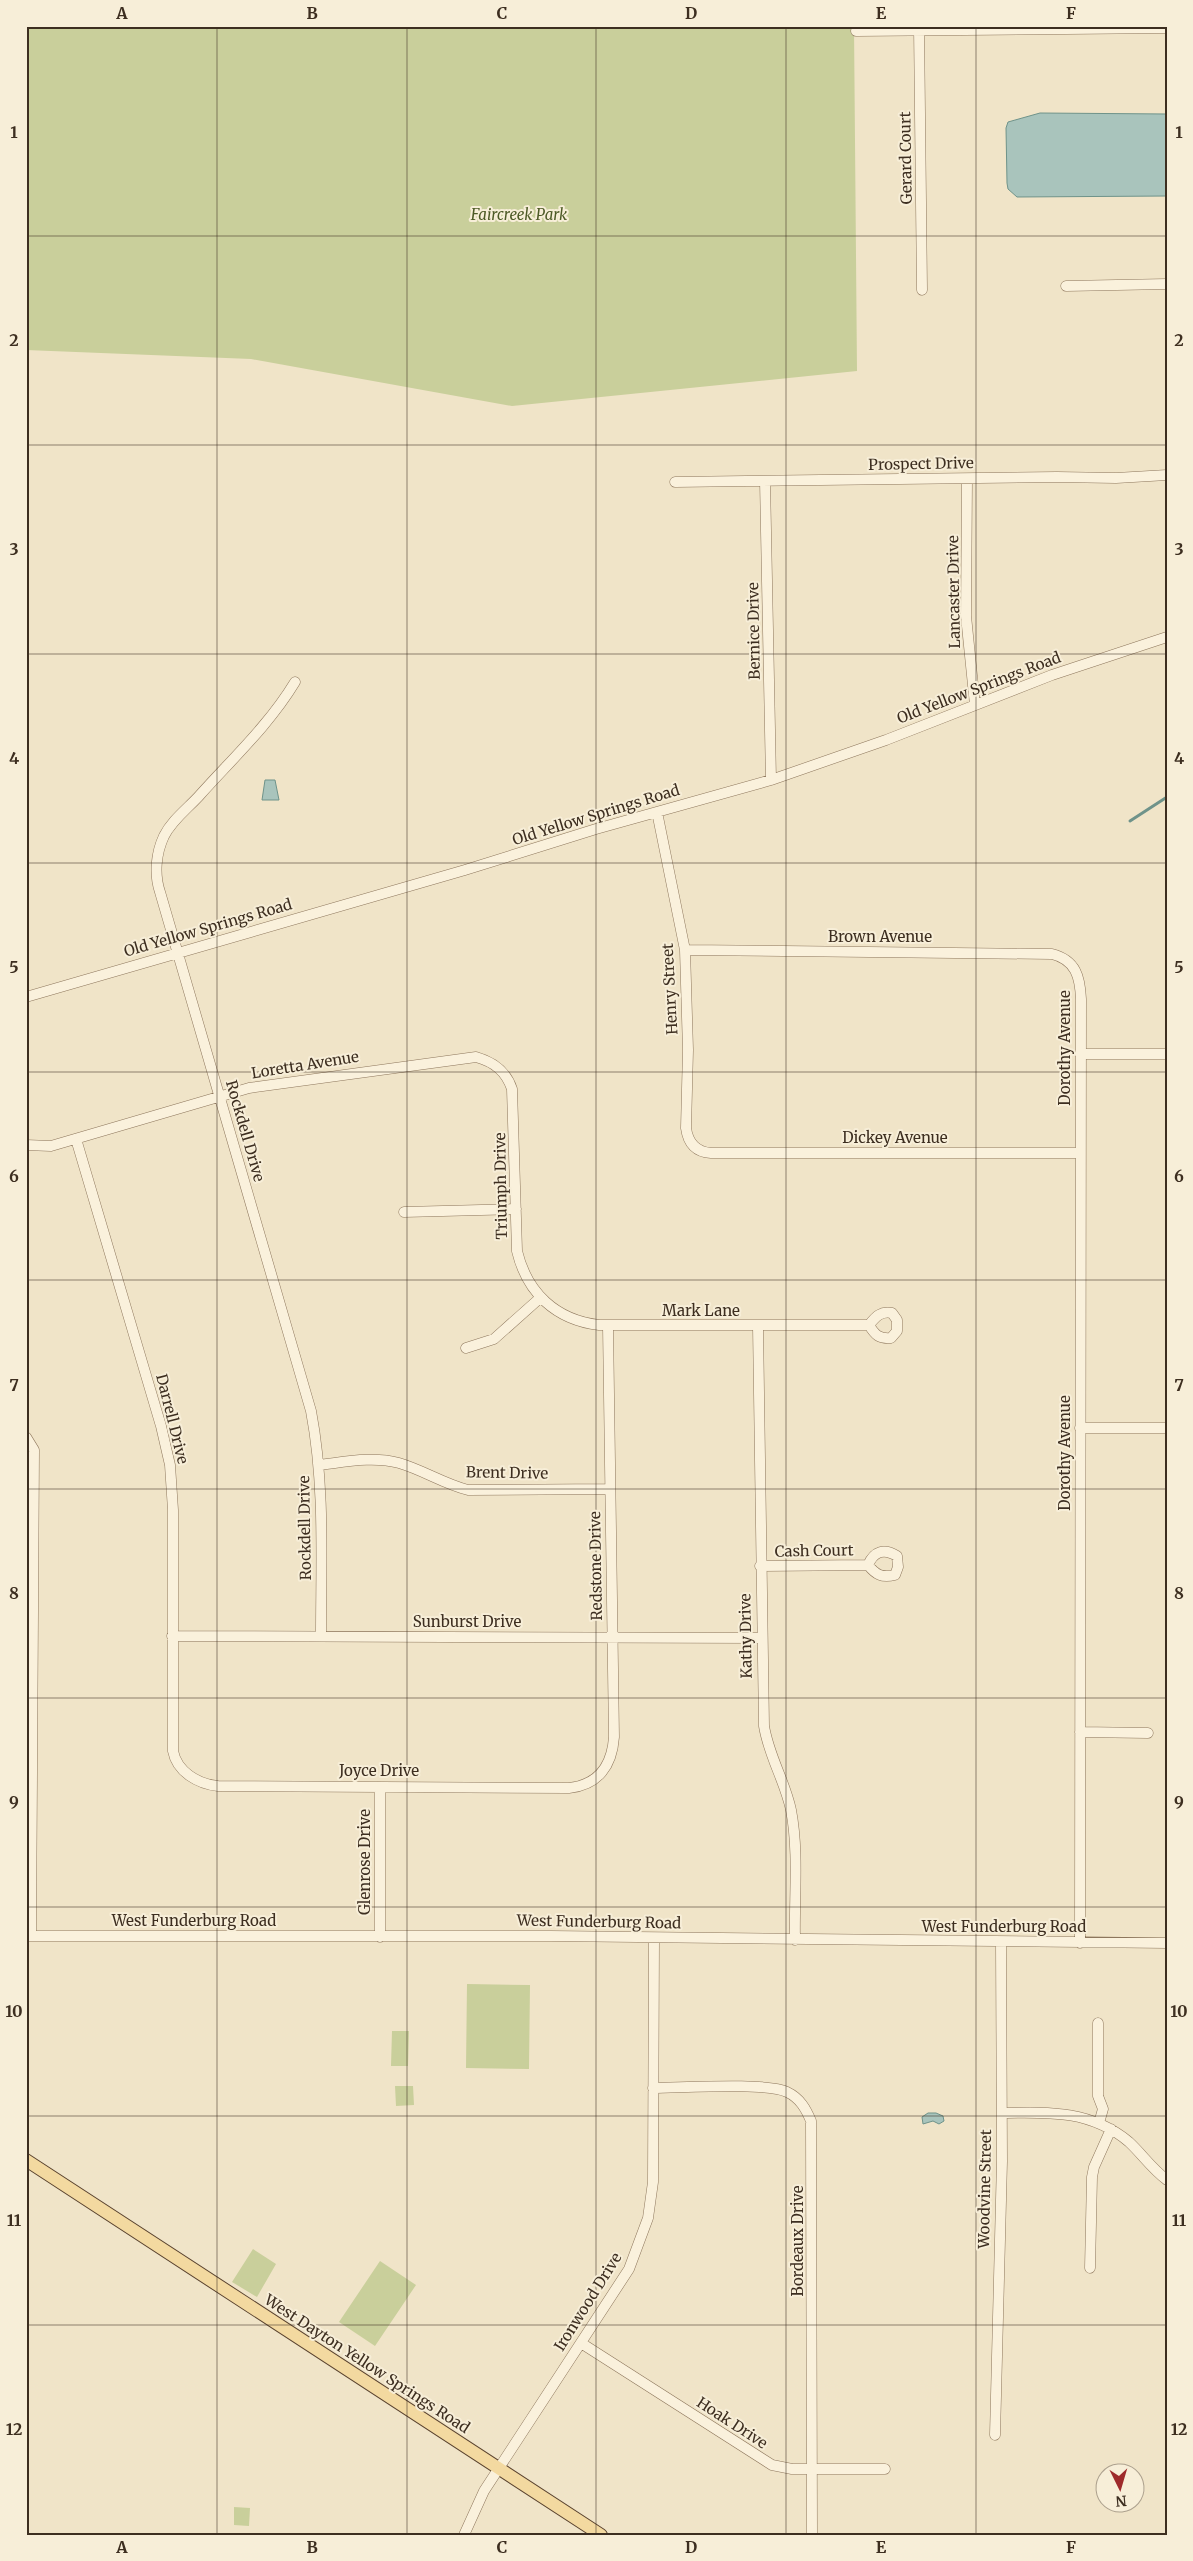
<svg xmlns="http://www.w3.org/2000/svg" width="1193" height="2561" font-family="Merriweather,serif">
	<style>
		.green { fill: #c9cf9b }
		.water { fill: #a9c4bc; stroke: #6f938a }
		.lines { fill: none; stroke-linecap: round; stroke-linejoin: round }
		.stream { stroke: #6f938a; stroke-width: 3 }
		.minor-casing { stroke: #8d765c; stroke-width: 11 }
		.major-casing { stroke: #5b4430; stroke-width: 14 }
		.minor { stroke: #faf1dc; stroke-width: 10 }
		.major { stroke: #f3d9a0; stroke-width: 12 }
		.grid { fill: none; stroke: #3d2e20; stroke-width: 1; stroke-opacity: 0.55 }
		.labels { text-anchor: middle; stroke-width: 4; stroke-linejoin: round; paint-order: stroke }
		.street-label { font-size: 15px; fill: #3d2e20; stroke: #f7eed8 }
		.park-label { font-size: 15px; font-style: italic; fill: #4d5a26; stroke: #f7eed8 }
		.neatline { fill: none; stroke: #3d2e20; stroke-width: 2 }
		.grid-label { font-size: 16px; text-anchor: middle; font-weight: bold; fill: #3d2e20 }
	</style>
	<rect width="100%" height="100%" fill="#f0e4c8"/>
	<path class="green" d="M26 26H854L857 371 512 406 251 359 26 350Z
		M467 1984 530 1985 529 2069 466 2068Z
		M392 2031H409L408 2066H391Z
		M395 2086H413L414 2105 396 2106Z
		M253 2249 276 2264 257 2297 232 2282Z
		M380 2261 416 2285 375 2346 339 2322Z
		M234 2507 250 2508 249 2526 234 2525Z"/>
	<path class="water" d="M1040 113 1167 114V196L1017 197 1008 189 1007 183 1006 128 1008 122Z
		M265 780H275L279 800H262Z
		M936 2113 943 2116 944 2121 939 2124 933 2121 923 2124 922 2117 928 2113Z"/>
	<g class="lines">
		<path class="stream" d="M1130 821 1167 797"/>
		<defs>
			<path id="minor" d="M919 26 922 290
				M856 31 1167 28
				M1066 286 1167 284
				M967 479 966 616 975 705
				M765 481 771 780
				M675 482 1057 477 1116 478 1167 475
				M295 682C269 725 232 759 199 796 187 809 172 820 164 836 156 853 154 874 160 892L311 1411C325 1485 321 1561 321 1636
				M657 812 685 950 688 1050 686 1128C688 1143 696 1152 711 1153H1080
				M685 950 1052 954C1076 960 1080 977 1081 999L1080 1943
				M26 997 465 870 596 829 771 780 886 740 1052 675 1167 637
				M1080 1054H1167
				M76 1139 161 1426 170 1465 173 1510V1751C177 1772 198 1784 218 1786L569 1788C598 1785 612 1766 614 1737L608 1326
				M26 1145 51 1146 249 1088 476 1057C494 1062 506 1071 512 1089L517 1251C527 1293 556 1320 599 1325H869C875 1335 879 1339 891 1338L897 1331V1320L892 1313C881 1311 876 1316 869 1325
				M404 1212 516 1209
				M758 1326 764 1726C769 1757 785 1781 791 1810 799 1852 794 1898 795 1940
				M466 1348 494 1339 540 1298
				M1080 1428H1167
				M26 1437 34 1450 31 1936
				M319 1465C345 1462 373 1456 399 1463 423 1470 444 1484 468 1490L610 1489
				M760 1566 868 1565C876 1575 882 1578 895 1575L898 1567 897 1556C884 1548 874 1551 868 1565
				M172 1636 761 1638
				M1080 1732 1148 1733
				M26 1936H551L1167 1943
				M380 1937V1787
				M1098 2023V2096L1103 2109 1099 2123
				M653 2088C681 2088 767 2082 787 2092 800 2098 806 2109 811 2121L812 2535
				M1002 2113C1048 2112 1091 2110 1129 2142 1142 2154 1152 2169 1167 2180
				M1090 2268 1092 2177 1094 2167 1111 2129
				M581 2343 772 2465 792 2469H885
				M995 2435 1002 2161 1001 1942
				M464 2535 484 2491 629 2269 648 2218 653 2182 654 1938"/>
			<path id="major" d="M26 2160 601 2535"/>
		</defs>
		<use href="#minor" class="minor-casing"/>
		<use href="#major" class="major-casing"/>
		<use href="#minor" class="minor"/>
		<use href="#major" class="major"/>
	</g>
	<path class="grid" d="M217 26V2535M407 26V2535M596 26V2535M786 26V2535M976 26V2535M26 236H1167M26 445H1167M26 654H1167M26 863H1167M26 1072H1167M26 1280H1167M26 1489H1167M26 1698H1167M26 1907H1167M26 2116H1167M26 2325H1167"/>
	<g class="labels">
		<g class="street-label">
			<text transform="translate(906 158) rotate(-91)" y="5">Gerard Court</text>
			<text transform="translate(921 464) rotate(-1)" y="5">Prospect Drive</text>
			<text transform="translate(954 592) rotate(-91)" y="5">Lancaster Drive</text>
			<text transform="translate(754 631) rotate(-91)" y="5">Bernice Drive</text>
			<text transform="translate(979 688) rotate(-21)" y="5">Old Yellow Springs Road</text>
			<text transform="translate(596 815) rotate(-17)" y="5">Old Yellow Springs Road</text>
			<text transform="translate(208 928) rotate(-16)" y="5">Old Yellow Springs Road</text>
			<text x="880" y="942">Brown Avenue</text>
			<text transform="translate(670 989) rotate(-93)" y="5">Henry Street</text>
			<text transform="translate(1065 1048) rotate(-90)" y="5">Dorothy Avenue</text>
			<text transform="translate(305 1065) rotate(-9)" y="5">Loretta Avenue</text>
			<text transform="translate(245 1131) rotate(74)" y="5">Rockdell Drive</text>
			<text x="895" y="1143">Dickey Avenue</text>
			<text transform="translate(501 1186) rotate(-91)" y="5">Triumph Drive</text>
			<text x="701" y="1316">Mark Lane</text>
			<text transform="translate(172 1419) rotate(76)" y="5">Darrell Drive</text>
			<text transform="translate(1065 1453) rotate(-90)" y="5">Dorothy Avenue</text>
			<text transform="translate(507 1473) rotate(1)" y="5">Brent Drive</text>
			<text transform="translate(305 1528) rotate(-91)" y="5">Rockdell Drive</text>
			<text transform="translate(814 1551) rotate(-1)" y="5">Cash Court</text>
			<text transform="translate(596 1566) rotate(-91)" y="5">Redstone Drive</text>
			<text x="467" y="1627">Sunburst Drive</text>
			<text transform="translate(746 1636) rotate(-91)" y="5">Kathy Drive</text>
			<text x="379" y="1776">Joyce Drive</text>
			<text transform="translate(365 1862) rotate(-90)" y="5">Glenrose Drive</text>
			<text x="194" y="1926">West Funderburg Road</text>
			<text transform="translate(599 1922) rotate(1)" y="5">West Funderburg Road</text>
			<text x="1004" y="1932">West Funderburg Road</text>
			<text transform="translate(985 2189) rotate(-89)" y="5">Woodvine Street</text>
			<text transform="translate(798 2241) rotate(-90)" y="5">Bordeaux Drive</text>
			<text transform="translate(588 2302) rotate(-58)" y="5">Ironwood Drive</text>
			<text transform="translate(367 2364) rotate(33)" y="5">West Dayton Yellow Springs Road</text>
			<text transform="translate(732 2423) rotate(33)" y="5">Hoak Drive</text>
		</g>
		<g class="park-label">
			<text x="519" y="220">Faircreek Park</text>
		</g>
	</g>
	<rect width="1193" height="2561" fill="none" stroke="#f7eed8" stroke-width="55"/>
	<g transform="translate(1120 2488) rotate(175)"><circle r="24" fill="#f7eed8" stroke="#ada18e"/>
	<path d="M0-4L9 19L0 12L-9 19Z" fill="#9e2a2b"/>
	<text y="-8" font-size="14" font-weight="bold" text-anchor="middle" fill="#3d2e20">N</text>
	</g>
	<rect x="28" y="28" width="1138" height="2506" class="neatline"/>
	<g class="grid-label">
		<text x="122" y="19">A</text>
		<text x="312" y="19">B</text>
		<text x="502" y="19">C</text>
		<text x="691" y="19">D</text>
		<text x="881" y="19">E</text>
		<text x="1071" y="19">F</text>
		<text x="14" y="138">1</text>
		<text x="1179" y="138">1</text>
		<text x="14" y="346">2</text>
		<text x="1179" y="346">2</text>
		<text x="14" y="555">3</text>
		<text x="1179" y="555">3</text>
		<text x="14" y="764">4</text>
		<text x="1179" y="764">4</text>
		<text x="14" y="973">5</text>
		<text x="1179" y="973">5</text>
		<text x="14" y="1182">6</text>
		<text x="1179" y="1182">6</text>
		<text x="14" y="1391">7</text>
		<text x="1179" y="1391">7</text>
		<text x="14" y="1599">8</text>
		<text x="1179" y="1599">8</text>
		<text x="14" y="1808">9</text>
		<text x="1179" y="1808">9</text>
		<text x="14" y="2017">10</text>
		<text x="1179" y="2017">10</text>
		<text x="14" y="2226">11</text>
		<text x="1179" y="2226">11</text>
		<text x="14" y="2435">12</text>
		<text x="1179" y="2435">12</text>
		<text x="122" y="2553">A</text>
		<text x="312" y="2553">B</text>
		<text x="502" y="2553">C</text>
		<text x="691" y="2553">D</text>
		<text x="881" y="2553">E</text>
		<text x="1071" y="2553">F</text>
	</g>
</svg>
